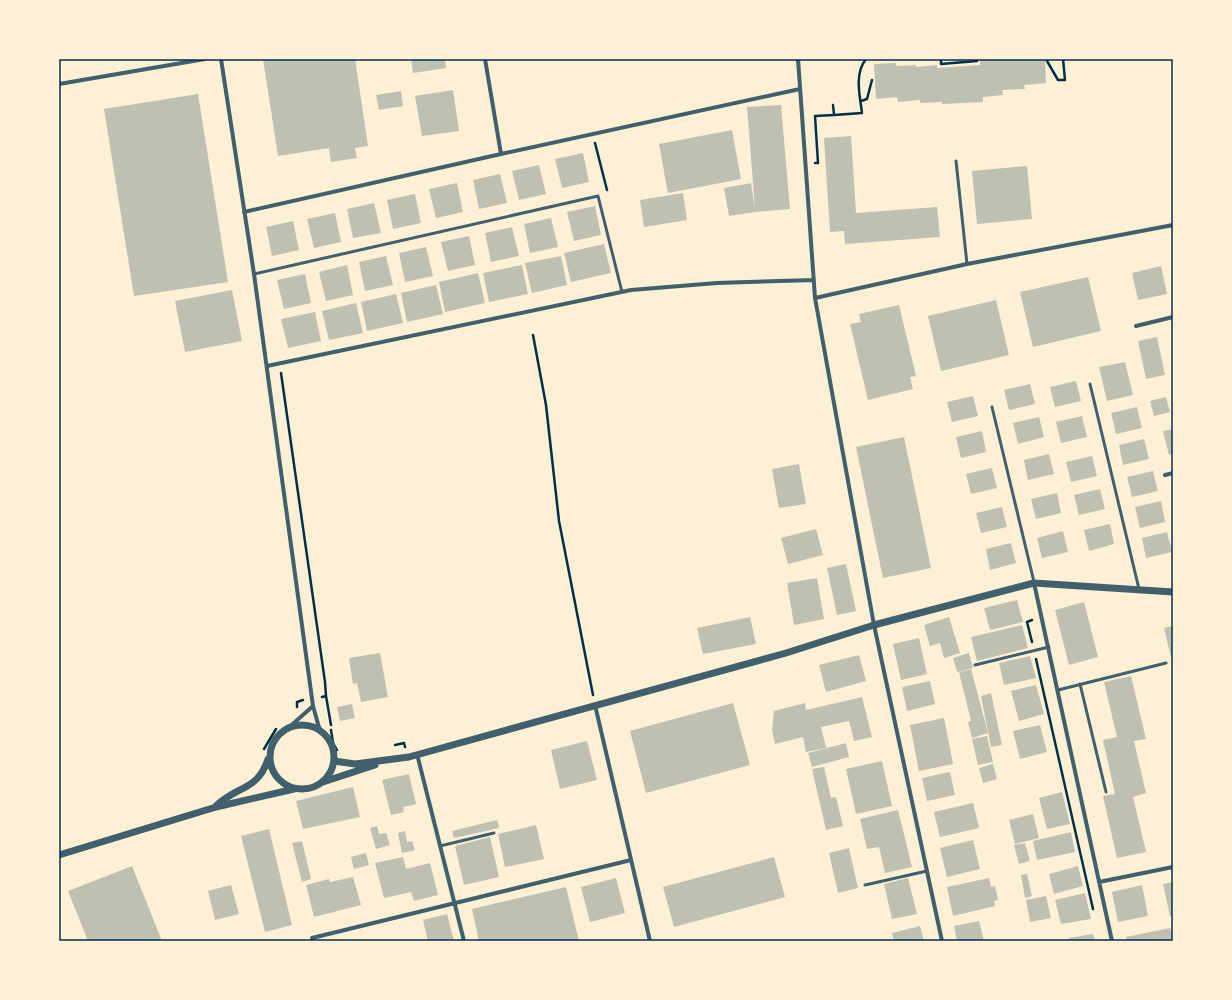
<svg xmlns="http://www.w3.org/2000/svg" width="1232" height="1000" font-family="'Work Sans',sans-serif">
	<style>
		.building { fill: #bec0b2 }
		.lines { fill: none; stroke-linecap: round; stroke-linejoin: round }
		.path { stroke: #003049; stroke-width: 2.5 }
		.service { stroke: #3f606c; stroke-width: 3 }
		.minor { stroke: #3f606c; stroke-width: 4 }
		.tertiary { stroke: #3f606c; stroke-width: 7 }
		.neatline { fill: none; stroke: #003049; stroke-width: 1.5 }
	</style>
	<rect width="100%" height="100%" fill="#fdf0d5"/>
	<path class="building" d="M263 59H355L368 146 355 148 357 158 331 162 329 148 278 156Z
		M411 59H445L446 68 413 73Z
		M1045 59 1046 83 1024 85 1025 89 1002 90 1003 95 983 97V102L942 104V102L920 103V100L898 102 897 97 876 99 874 64 896 63V66L916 65V67L937 65V68L980 65V60Z
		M453 90 459 131 422 136 415 96Z
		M401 91 403 106 379 110 376 95Z
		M198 94 228 282 134 296 104 109Z
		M781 105 790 209 755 212 729 216 724 188 751 183 755 208 747 107Z
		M732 130 741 179 668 193 659 144Z
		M851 136 856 213 937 207 940 237 845 244 844 231 830 232 824 138Z
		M583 153 589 182 562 188 555 159Z
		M539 165 546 194 519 200 512 171Z
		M1027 166 1032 219 977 224 972 171Z
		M500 174 507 203 479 209 473 180Z
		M457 183 463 212 436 218 429 189Z
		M683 193 687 220 644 227 640 200Z
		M415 194 421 223 393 229 387 200Z
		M374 203 381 233 353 238 347 209Z
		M595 206 601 235 574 241 567 212Z
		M335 213 341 242 314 248 307 219Z
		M551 218 558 247 530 253 524 224Z
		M293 221 299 250 272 256 266 227Z
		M512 227 519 256 491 262 485 233Z
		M469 236 475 265 448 271 441 242Z
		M604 244 611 273 571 282 564 253Z
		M426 247 433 276 405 282 399 253Z
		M386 256 393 285 365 291 359 262Z
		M561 256 567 285 532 293 525 263Z
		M347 265 353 295 326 301 319 272Z
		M522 265 528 294 489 302 483 273Z
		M1161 266 1167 294 1138 300 1132 273Z
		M478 273 485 303 445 312 439 282Z
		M305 274 311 303 284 309 277 280Z
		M1088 277 1101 331 1033 347 1020 292Z
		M436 285 443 314 407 322 401 293Z
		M232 290 242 341 185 352 175 301Z
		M396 294 403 323 367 331 361 302Z
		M996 300 1009 355 941 371 928 316Z
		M356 303 363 333 329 340 322 311Z
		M899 305 916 376 910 377 913 389 868 400 850 324 861 322 859 314Z
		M315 312 321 341 288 348 281 319Z
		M1157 337 1165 375 1146 379 1138 341Z
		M1125 362 1133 395 1107 401 1099 367Z
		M1076 381 1081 401 1055 407 1050 387Z
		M1030 384 1035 404 1009 410 1004 390Z
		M973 396 978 416 952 422 947 402Z
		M1166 397 1170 412 1154 416 1150 401Z
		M1137 407 1142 428 1116 434 1111 413Z
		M1082 416 1087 437 1061 443 1056 422Z
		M1039 417 1044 437 1018 444 1013 423Z
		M1173 429V454L1169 455 1163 431Z
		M982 431 986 452 961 458 956 437Z
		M904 437 931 568 883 578 856 447Z
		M1144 439 1149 459 1123 465 1119 445Z
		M1049 454 1054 474 1028 480 1024 460Z
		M1092 456 1097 476 1071 482 1066 462Z
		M799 464 806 504 779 508 772 469Z
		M992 468 997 488 971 494 966 474Z
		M1153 471 1158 491 1132 497 1127 477Z
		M1100 489 1105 509 1079 515 1074 495Z
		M1057 493 1061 513 1036 519 1031 499Z
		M1161 501 1165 522 1140 528 1135 507Z
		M1002 507 1007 527 981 533 976 513Z
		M1110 524 1114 544 1089 551 1084 530Z
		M816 529 823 555 788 564 781 538Z
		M1063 531 1068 552 1042 558 1037 538Z
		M1167 532 1172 552 1146 558 1142 538Z
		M1011 543 1016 563 990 570 986 549Z
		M846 564 856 611 837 615 827 568Z
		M817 578 824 619 794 625 787 583Z
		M1017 600 1023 622 990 630 984 608Z
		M1084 602 1098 657 1069 665 1055 610Z
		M750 617 756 644 703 654 697 628Z
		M949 617 960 653 944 658 940 643 930 646 924 625Z
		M1022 625 1028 648 977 661 971 637Z
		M1173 626V657H1171L1164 628Z
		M919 638 927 674 901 680 893 644Z
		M380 653 388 697 361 702 357 683 353 684 349 658Z
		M969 653 973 668 957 672 953 658Z
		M859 655 866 681 826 692 819 665Z
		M1030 656 1036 678 1004 685 999 663Z
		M971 669 988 733 972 738 968 722 971 721 959 672Z
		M1131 676 1146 739 1134 741 1146 793 1133 797 1146 852 1117 858 1103 796 1115 794 1103 740 1117 737 1104 682Z
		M930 681 935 704 907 711 902 687Z
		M1036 685 1044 714 1019 721 1011 691Z
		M991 693 1002 745 991 747 981 696Z
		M862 697 872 737 854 741 849 721 821 727 826 748 806 752 803 737 775 744 772 730 774 711 805 703 806 710Z
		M733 703 750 765 646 793 630 731Z
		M352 704 355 718 340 721 337 707Z
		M944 718 953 764 919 771 910 725Z
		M1040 725 1047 752 1020 759 1013 731Z
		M987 736 993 762 978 765 972 739Z
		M587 741 597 780 560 789 551 750Z
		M846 743 849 757 812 767 808 753Z
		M882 761 892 806 856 814 846 769Z
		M993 764 997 779 983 783 979 768Z
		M824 767 831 798 836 797 843 826 826 830 812 769Z
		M950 772 955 795 927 801 922 778Z
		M409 774 416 804 403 807 404 812 391 815 382 780Z
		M353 787 360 817 303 829 296 801Z
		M1062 792 1070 824 1047 829 1039 798Z
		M973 803 979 828 940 837 934 812Z
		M898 810 912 867 885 873 879 847 867 849 860 819Z
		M1033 814 1039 838 1015 844 1009 820Z
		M497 820 499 828 454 838 452 831Z
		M536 825 544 859 505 867 498 834Z
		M377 826 379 834 386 833 390 845 376 849 370 828Z
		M269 829 292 925 265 932 241 836Z
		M405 831 407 842 412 841 415 850 402 853 398 833Z
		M1071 832 1075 852 1037 860 1033 841Z
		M490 837 499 877 464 885 455 846Z
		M973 840 980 869 947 877 940 848Z
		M302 841 311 879 302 882 292 843Z
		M1025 843 1030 861 1019 864 1014 845Z
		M849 848 858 888 838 893 829 853Z
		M366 853 369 865 354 869 351 857Z
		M403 857 406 869 430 863 438 895 414 901 411 892 384 898 375 863Z
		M774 857 785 897 674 927 663 887Z
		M132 866 162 941H88L68 891Z
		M1078 866 1083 886 1054 894 1049 874Z
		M1027 874 1032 896 1025 898 1021 875Z
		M353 877 361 905 314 917 306 885 329 879 330 882Z
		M616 878 625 913 590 922 581 887Z
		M908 878 917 914 892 919 884 884Z
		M989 878 991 887 995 886 998 900 994 901 995 906 953 916 947 887Z
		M1173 882V916H1170L1163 884Z
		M231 885 239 914 215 920 208 891Z
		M1142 885 1148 916 1118 922 1112 892Z
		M566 887 579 941H479L472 909Z
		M1085 893 1091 919 1061 924 1055 900Z
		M1046 896 1051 918 1030 922 1026 900Z
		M447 914 454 941H428L423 920Z
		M979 921 984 941H957L954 926Z
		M920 926 924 941H894L892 933Z
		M1170 928 1173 941H1127L1126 937Z
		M1093 934 1095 941H1069V938Z"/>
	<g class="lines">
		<path class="path" d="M941 59V64L977 61V59
			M1047 61 1058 80H1065L1063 59
			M861 101 867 99 872 80
			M833 105 834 115 862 113C860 96 854 74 866 59
			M595 143 607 190
			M815 163H818L815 116 834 115
			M533 335 546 405 559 521 593 695
			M281 373 325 682 326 696 322 697
			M1032 642 1027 622 1032 620
			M1036 659 1093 909
			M326 696 331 725
			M297 707V702L303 700
			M331 730 333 743 337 750
			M395 745 404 743 405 747
			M264 749 276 729"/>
		<path class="service" d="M956 161 967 264
			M254 274 598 196 622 292
			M1090 384 1139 589
			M992 407 1034 582
			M975 665 1049 647
			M1080 684 1106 792
			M1058 690 1166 663
			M440 846 494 833
			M865 885 927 871"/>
		<path class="minor" d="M221 59 254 274 313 706 320 731
			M798 59 815 298 874 625 942 941
			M59 84 205 59
			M501 154 800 89
			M244 212 501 154 485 59
			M815 298 967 264 1173 225
			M1136 326 1173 317
			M267 366 631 290 717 283 814 280
			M1165 475 1173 473
			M1034 583 1112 941
			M595 705 650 941
			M286 730 313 706
			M417 754 464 941
			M1099 882 1173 867
			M312 938 631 860"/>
		<path class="tertiary" d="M270 757a32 32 0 1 1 64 0a32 32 0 1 1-64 0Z
			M334 761 355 764 409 757 786 653 874 625 1034 583 1173 592
			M323 782 375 765
			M216 806C236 786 258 791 268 759
			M59 855 216 807 294 789"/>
	</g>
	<rect width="1232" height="1000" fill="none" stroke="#fdf0d5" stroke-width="120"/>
	<rect x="60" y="60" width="1112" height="880" class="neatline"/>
</svg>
